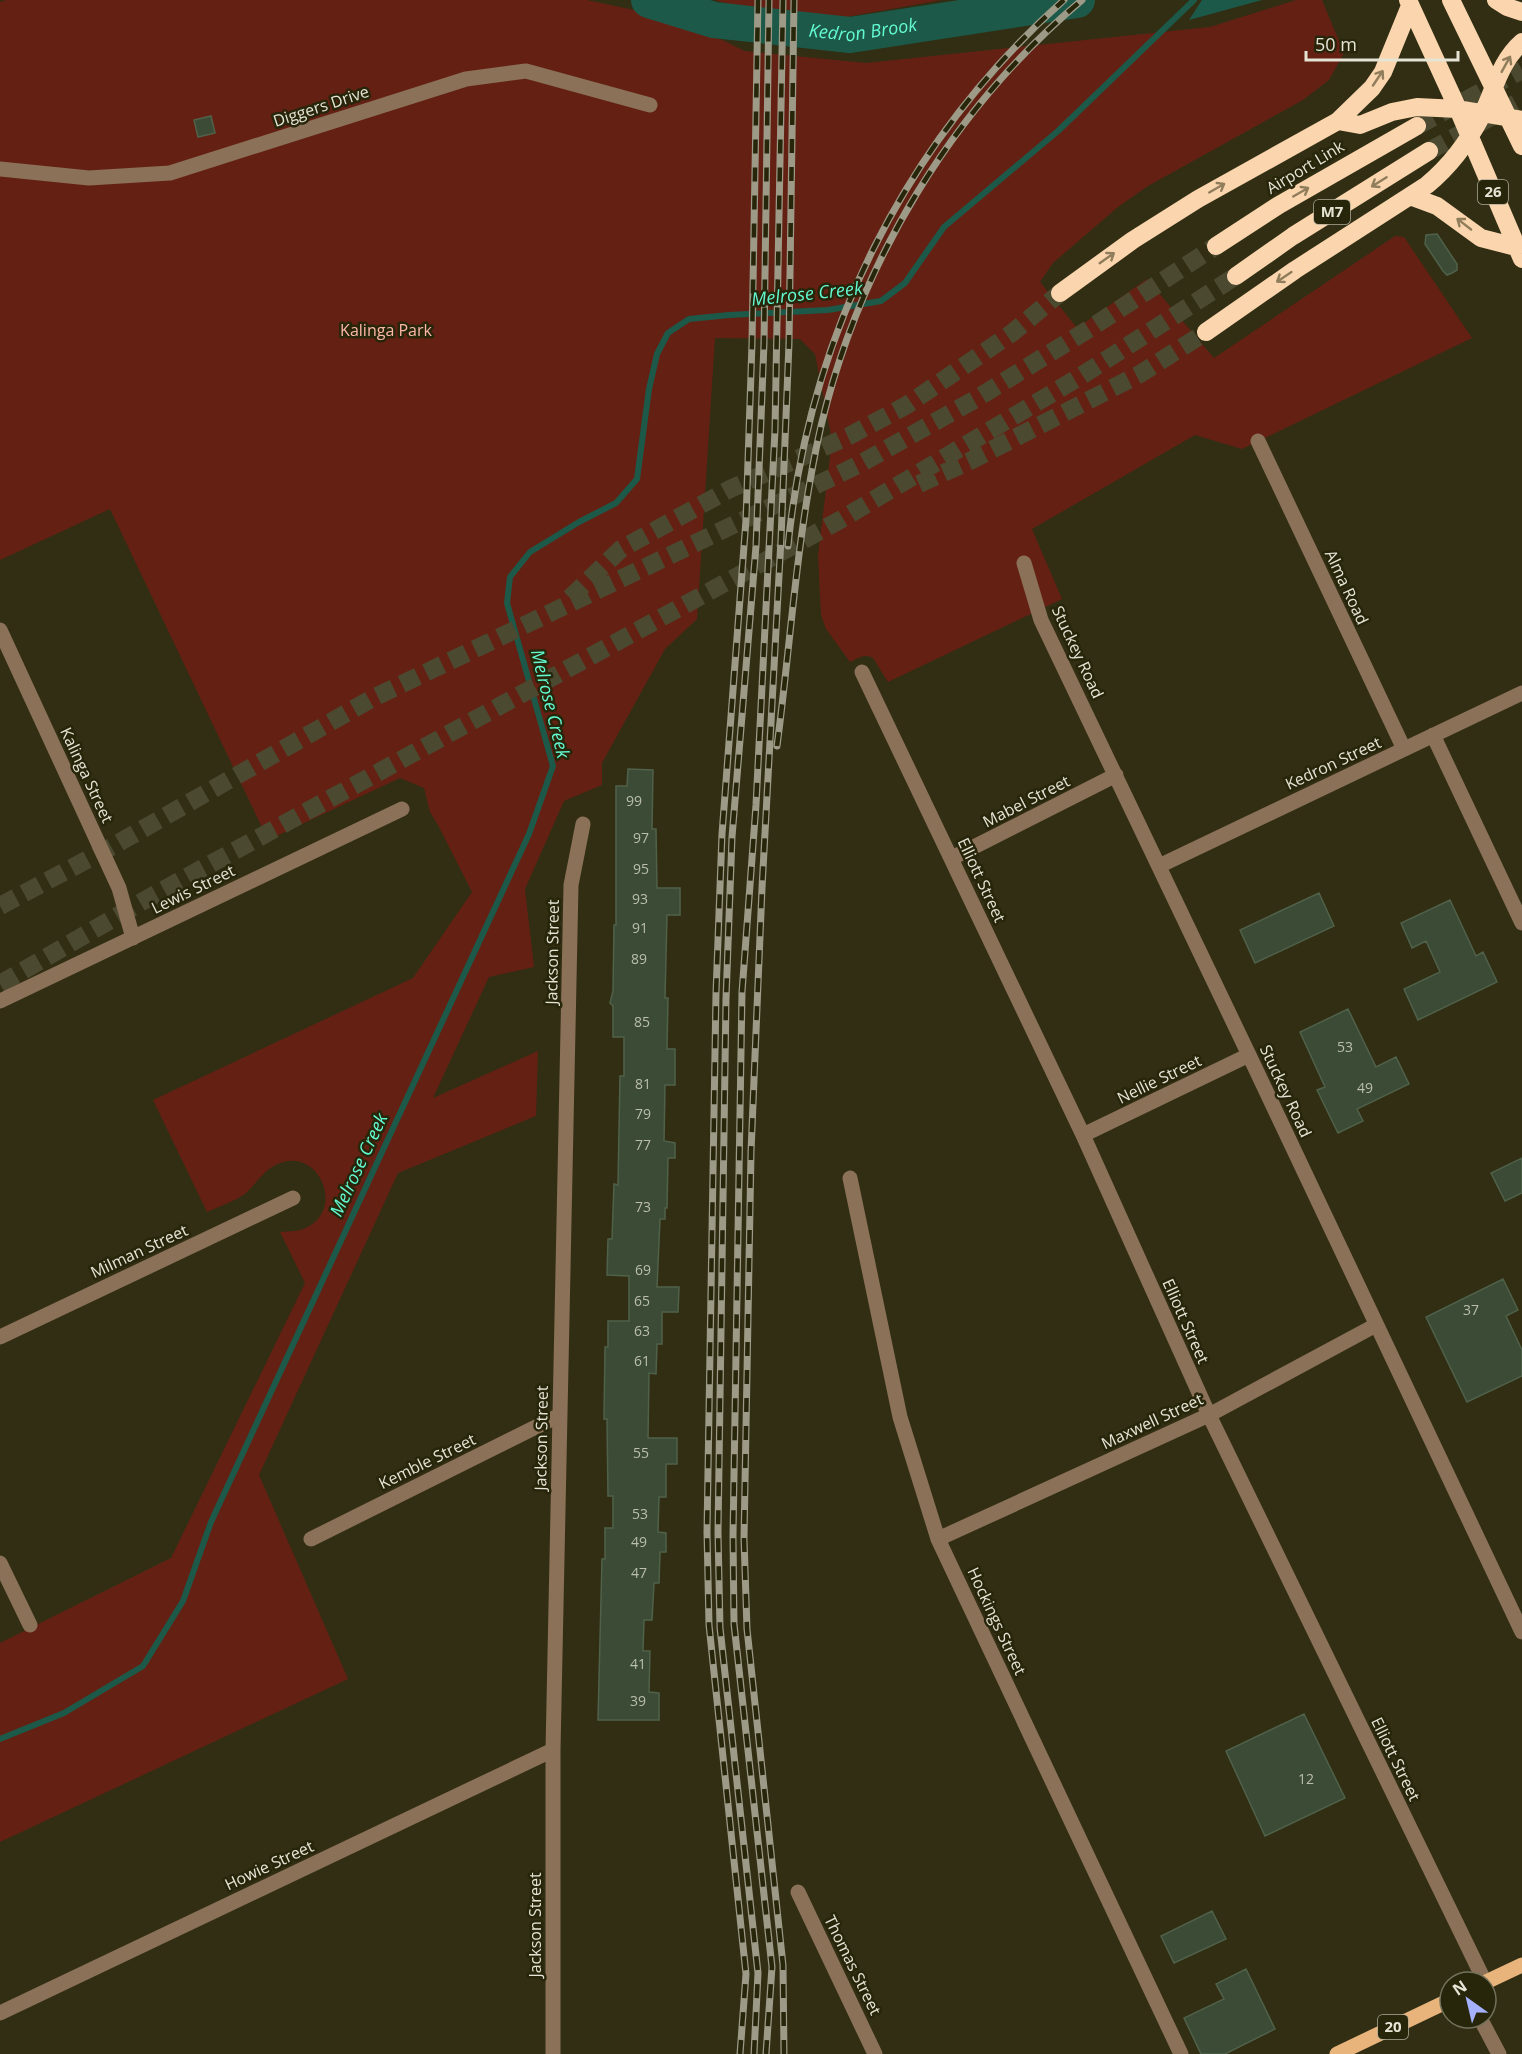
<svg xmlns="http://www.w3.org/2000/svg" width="1522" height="2054" font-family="'Open Sans',sans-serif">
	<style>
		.green { fill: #642113 }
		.water { fill: #1d5949 }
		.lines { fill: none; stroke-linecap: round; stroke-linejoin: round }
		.stream { stroke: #1d5949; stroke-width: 6 }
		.river { stroke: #1d5949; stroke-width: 36 }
		.building { fill: #3b4b35; stroke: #50614a; stroke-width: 1.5 }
		.highway-tunnel { stroke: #4c4931; stroke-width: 18; stroke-dasharray: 18 9; stroke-linecap: butt }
		.minor { stroke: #8a7157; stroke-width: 15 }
		.major { stroke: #e8b47c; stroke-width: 15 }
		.highway { stroke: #fad5ad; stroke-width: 18 }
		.rail-casing { stroke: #9d9b87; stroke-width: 7 }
		.rail { stroke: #27250a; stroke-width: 4.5; stroke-dasharray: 14; stroke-linecap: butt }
		.oneway { stroke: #907d5c }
		.labels { text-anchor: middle; stroke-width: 5; stroke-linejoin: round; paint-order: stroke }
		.number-label { font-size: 14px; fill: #bbbead }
		.shield { fill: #27250a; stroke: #adab98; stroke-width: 1.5 }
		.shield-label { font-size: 15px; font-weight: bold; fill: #e6e4d5 }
		.street-label { font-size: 16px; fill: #e6e4d5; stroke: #27250a }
		.park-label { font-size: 16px; fill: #fdb7a7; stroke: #27250a }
		.water-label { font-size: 18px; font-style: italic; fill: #63fad2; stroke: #27250a }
	</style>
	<rect width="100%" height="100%" fill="#312e14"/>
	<path class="green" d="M6 0H587L681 20 745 51 866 63 1210 27 1296 0H1322L1344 53 1329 80 1303 100 1148 186 1118 207 1053 263 1040 282 1077 328 1147 279 1214 358 1395 236 1404 237 1472 338 1242 449 1195 435 1032 529 1062 599 888 682 873 658C865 653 858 658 850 662L826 629 821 615 818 555 832 440 815 354 800 339 715 338 697 619 665 649 602 763V785L564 801 525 889 534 967 489 977 433 1098 538 1051 536 1116 398 1173 259 1475 348 1679 0 1842V1643L171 1558 305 1283 280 1232C287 1231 296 1232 303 1229 346 1212 321 1151 283 1162 266 1167 259 1180 248 1191 241 1199 218 1207 207 1212L153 1100 413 978 472 892 438 825 430 812 424 788 400 778 268 840 110 509 0 560V2Z
		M715 0H942L846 17 740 7Z"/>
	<path class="water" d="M1202 0H1262L1189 20Z"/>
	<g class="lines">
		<path class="stream" d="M0 1739 64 1713 143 1666 183 1601 211 1522 529 834 553 766 507 603 510 577 530 552 579 522 616 503 637 479 649 389 657 354 668 333 689 319 729 315 828 310 881 301 905 283 944 227 1058 131 1194 0"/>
		<path class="river" id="s1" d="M649 0 714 20 850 35 1077 0"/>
	</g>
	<path class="building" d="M211 116 215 133 198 137 194 120Z
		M1437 234 1457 264V270L1452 273 1447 275 1443 271 1425 244 1426 235Z
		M628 769 653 770 652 829H656L657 888H680V915H667L665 998H668L667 1049H675V1085H665L664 1141 675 1143V1158H668L667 1208H665V1219H660L657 1287H679L678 1312H662V1344H657L656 1374 649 1373 648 1438H677V1464H666V1497H659L658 1532 666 1533V1552H660L659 1583H654L652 1620H644L643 1651H650L649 1692 659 1693V1720H598L602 1559H605V1528H613V1496H608L607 1419H604L605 1347H608V1321H629V1276L607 1275 608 1239H612L614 1184 618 1185 620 1076H624V1037H613V1006L610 1003 613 991 614 925H616V786H627Z
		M1319 893 1334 926 1255 963 1240 930Z
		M1450 900 1476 956 1483 952 1497 982 1418 1020 1404 989 1440 972 1426 941 1412 948 1401 923Z
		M1348 1009 1376 1067 1396 1057 1409 1084 1357 1109 1363 1121 1338 1133 1317 1090 1325 1087 1300 1032Z
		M1522 1158V1193L1505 1201 1491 1173Z
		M1503 1279 1518 1310 1506 1316 1522 1350V1376L1467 1402 1426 1317Z
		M1304 1714 1345 1798 1265 1836 1226 1751Z
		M1212 1911 1226 1939 1174 1963 1161 1936Z
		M1246 1969 1275 2029 1225 2054H1201L1184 2018 1224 1999 1216 1984Z"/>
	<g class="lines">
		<path class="highway-tunnel" d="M1417 126 1522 70
			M1429 151 1522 100
			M919 484 970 461 1140 374 1206 332
			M570 598 621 549 730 489 849 436 907 405 1012 333 1060 293
			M0 906 113 846 373 698 858 465 974 400 1089 329 1216 246
			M0 984 152 896 840 520 1081 376 1236 276"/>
		<path class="minor" d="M0 169 89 178 170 173 466 79 526 71 650 105
			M1258 441 1404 749
			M1024 563 1041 620 1249 1055 1522 1632
			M0 630 119 888 133 938
			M862 672 1083 1135 1209 1415 1485 1982
			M1433 735 1522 923
			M952 858 1116 775
			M1159 866 1522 693
			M0 1001 402 809
			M1083 1135 1249 1055
			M850 1178 900 1417 938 1539 1181 2054
			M0 1337 293 1198
			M311 1539 560 1415
			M938 1539 1209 1415 1376 1325
			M0 1563 30 1625
			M798 1892 875 2054
			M0 2013 553 1750
			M1480 2018 1499 2054
			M553 2054V1750L571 885 583 824"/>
		<path class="major" d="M1486 1982 1522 1965
			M1337 2054 1450 2000"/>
		<path class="highway" d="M1408 0 1458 109 1522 259
			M1451 0 1522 146
			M1496 0 1507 7 1522 12
			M1338 121 1360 125 1392 112 1417 107 1458 109 1522 120
			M1410 196 1437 206 1481 238 1516 247
			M1216 246 1279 205 1417 126
			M1236 276 1293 236 1429 151
			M1060 293 1133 240 1198 199 1338 121 1372 88 1383 72 1410 6
			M1206 332 1295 270 1427 185C1450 166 1468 142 1482 115 1494 91 1500 61 1522 42"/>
		<defs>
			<path id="rail" d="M788 546C809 335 906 140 1064 0
				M777 746C791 640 797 531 821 426 860 262 952 109 1082 0
				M740 2054 746 1974 709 1625 707 1532 716 993 722 834 746 520 752 343 758 0
				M754 2054 758 1973 720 1628 718 1532 726 999 732 837 756 546 764 343 769 0
				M766 2054 772 1967 734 1624 733 1536 742 992 756 805 775 430 783 0
				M784 2054 783 1965 747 1629 744 1539 751 1152 762 888 781 539 789 343 794 0"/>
		</defs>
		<use href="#rail" class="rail-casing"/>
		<use href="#rail" class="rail"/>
	</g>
	<defs><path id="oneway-shaft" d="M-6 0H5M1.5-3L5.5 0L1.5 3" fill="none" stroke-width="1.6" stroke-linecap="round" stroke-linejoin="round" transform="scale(1.5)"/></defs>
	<g class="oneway">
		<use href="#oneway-shaft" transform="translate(1506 64) rotate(-61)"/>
		<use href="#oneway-shaft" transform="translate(1378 78) rotate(-56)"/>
		<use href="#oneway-shaft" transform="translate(1379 182) rotate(148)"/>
		<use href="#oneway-shaft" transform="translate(1217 188) rotate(-30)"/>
		<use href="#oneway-shaft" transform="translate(1301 192) rotate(-30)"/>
		<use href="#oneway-shaft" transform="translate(1464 224) rotate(-142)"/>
		<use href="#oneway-shaft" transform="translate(1107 258) rotate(-35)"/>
		<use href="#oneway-shaft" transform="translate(1284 277) rotate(146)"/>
	</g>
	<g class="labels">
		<g class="number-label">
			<text x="634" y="806">99</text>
			<text x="641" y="843">97</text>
			<text x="641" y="874">95</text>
			<text x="640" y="904">93</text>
			<text x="640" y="933">91</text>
			<text x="639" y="964">89</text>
			<text x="642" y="1027">85</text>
			<text x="1345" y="1052">53</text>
			<text x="643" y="1089">81</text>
			<text x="1365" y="1093">49</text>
			<text x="643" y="1119">79</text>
			<text x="643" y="1150">77</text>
			<text x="643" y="1212">73</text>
			<text x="643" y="1275">69</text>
			<text x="642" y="1306">65</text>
			<text x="1471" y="1315">37</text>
			<text x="642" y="1336">63</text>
			<text x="642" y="1366">61</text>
			<text x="641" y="1458">55</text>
			<text x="640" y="1519">53</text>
			<text x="639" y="1547">49</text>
			<text x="639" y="1578">47</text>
			<text x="638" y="1669">41</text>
			<text x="638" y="1706">39</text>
			<text x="1306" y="1784">12</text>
		</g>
		<g class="shield">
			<rect x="1478" y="180" width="30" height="24" rx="4.5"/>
			<rect x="1314" y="200" width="36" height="24" rx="4.5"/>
			<rect x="1378" y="2015" width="30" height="24" rx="4.5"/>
		</g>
		<g class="shield-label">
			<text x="1493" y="197">26</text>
			<text x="1332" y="217">M7</text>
			<text x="1393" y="2032">20</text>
		</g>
		<g class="street-label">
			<text transform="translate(321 106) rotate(-18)" y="6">Diggers Drive</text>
			<text transform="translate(1305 167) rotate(-31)" y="6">Airport Link</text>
			<text transform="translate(1347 587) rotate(65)" y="6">Alma Road</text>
			<text transform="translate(1078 652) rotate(65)" y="6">Stuckey Road</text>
			<text transform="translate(1333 763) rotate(-25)" y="6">Kedron Street</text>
			<text transform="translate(87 775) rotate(65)" y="6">Kalinga Street</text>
			<text transform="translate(1026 801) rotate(-27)" y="6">Mabel Street</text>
			<text transform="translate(982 880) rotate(65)" y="6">Elliott Street</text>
			<text transform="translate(193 889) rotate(-26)" y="6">Lewis Street</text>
			<text transform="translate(552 952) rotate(-89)" y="6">Jackson Street</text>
			<text transform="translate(1159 1079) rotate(-26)" y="6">Nellie Street</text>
			<text transform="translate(1286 1091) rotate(65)" y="6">Stuckey Road</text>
			<text transform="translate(139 1251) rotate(-25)" y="6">Milman Street</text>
			<text transform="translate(1186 1321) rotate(66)" y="6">Elliott Street</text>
			<text transform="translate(1152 1421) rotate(-25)" y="6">Maxwell Street</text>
			<text transform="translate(541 1438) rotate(-89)" y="6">Jackson Street</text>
			<text transform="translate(427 1461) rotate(-26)" y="6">Kemble Street</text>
			<text transform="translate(997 1621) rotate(65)" y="6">Hockings Street</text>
			<text transform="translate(1396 1759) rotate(64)" y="6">Elliott Street</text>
			<text transform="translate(269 1865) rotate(-25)" y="6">Howie Street</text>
			<text transform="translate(535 1925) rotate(-90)" y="6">Jackson Street</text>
			<text transform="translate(853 1965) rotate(64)" y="6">Thomas Street</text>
		</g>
		<g class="park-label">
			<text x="386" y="336">Kalinga Park</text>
		</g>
		<g class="water-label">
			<text dy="6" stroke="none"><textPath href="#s1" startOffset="218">Kedron Brook</textPath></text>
			<text transform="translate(807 294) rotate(-6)" y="6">Melrose Creek</text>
			<text transform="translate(550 704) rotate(76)" y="6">Melrose Creek</text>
			<text transform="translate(359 1165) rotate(-65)" y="6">Melrose Creek</text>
		</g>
	</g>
	<g transform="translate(1468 2000) rotate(326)"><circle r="28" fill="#27250a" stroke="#73715b" stroke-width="1.5"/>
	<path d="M0-4.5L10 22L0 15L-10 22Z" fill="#a5b1fc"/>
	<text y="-9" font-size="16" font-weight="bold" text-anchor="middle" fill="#e6e4d5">N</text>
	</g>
	<path d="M1306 51v9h152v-9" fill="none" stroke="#e6e4d5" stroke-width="3"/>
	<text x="1315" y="51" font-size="18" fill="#e6e4d5" stroke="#27250a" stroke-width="4.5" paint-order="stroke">50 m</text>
</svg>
